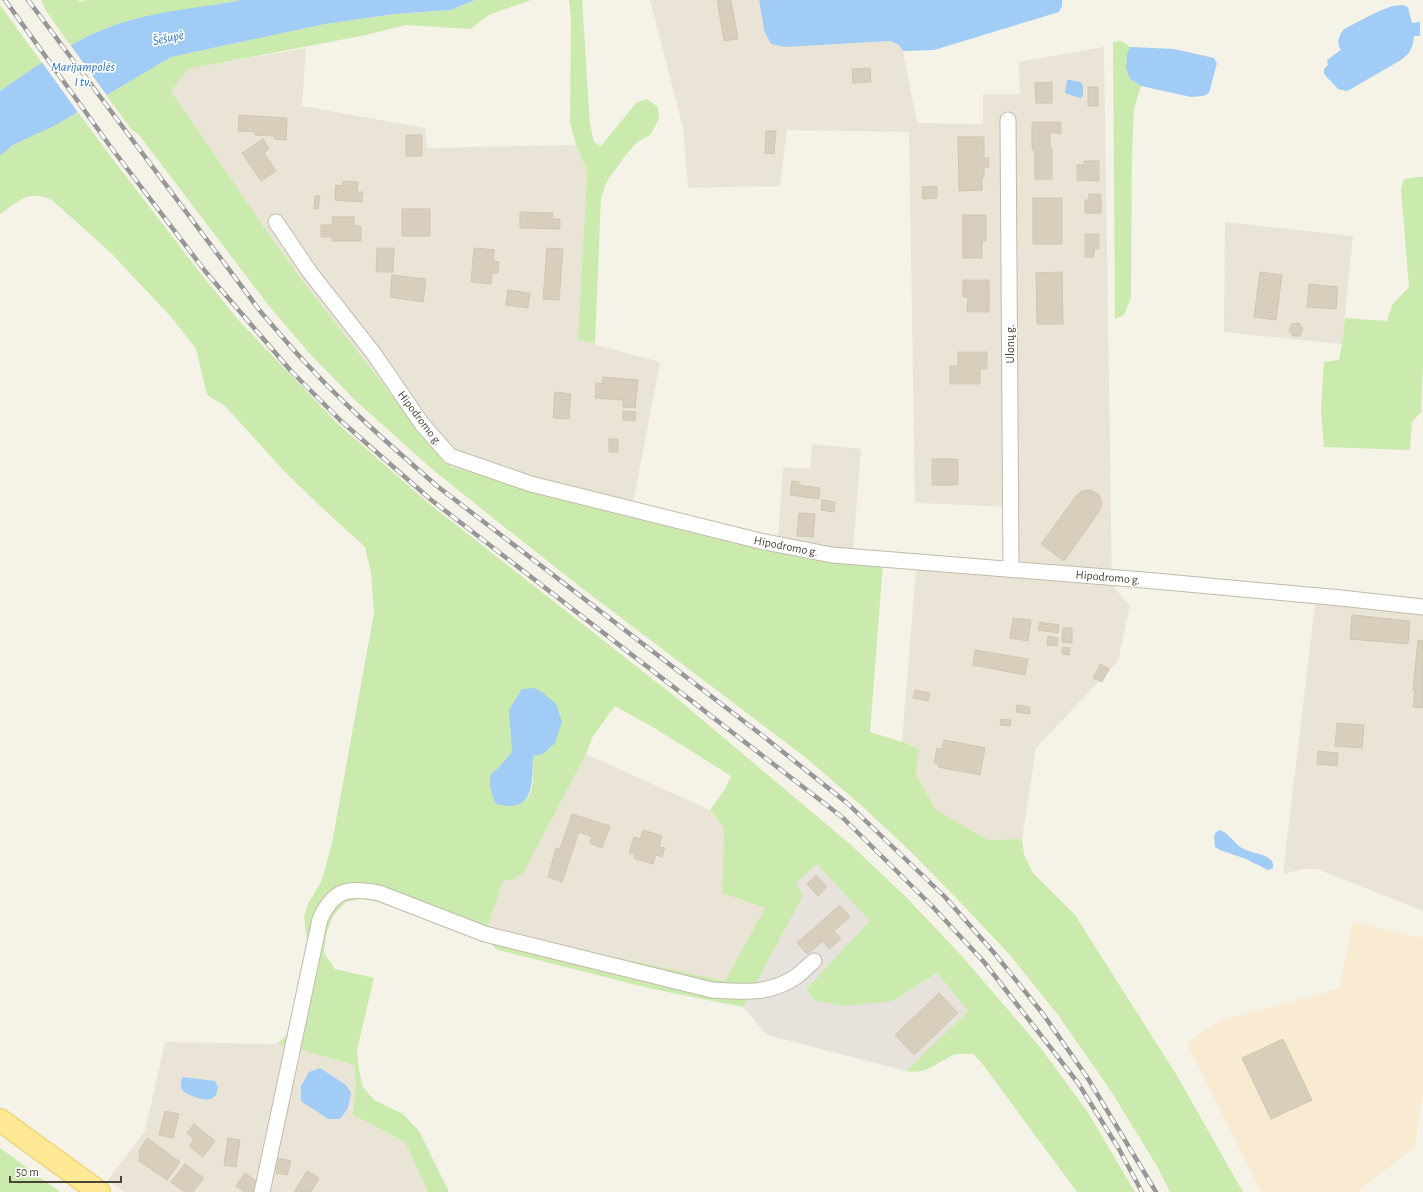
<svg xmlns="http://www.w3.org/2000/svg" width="1423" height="1192" font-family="'Alegreya Sans',sans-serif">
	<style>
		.residential { fill: #e9e4d6 }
		.commercial { fill: #f8ebd2 }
		.industrial { fill: #e7e3dc }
		.green { fill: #cbebae; fill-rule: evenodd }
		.water { fill: #a1ccf5 }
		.pier { fill: #f5f2e8 }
		.building { fill: #d7cfbc; stroke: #d2c7af }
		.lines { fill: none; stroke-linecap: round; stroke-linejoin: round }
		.street-casing { stroke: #c1bbaa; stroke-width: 17 }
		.primary-casing { stroke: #ebcb60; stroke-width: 24 }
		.street { stroke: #fff; stroke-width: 15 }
		.primary { stroke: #ffe997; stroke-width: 22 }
		.rail-casing { stroke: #979797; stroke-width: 4.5 }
		.rail { stroke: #fff; stroke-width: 3; stroke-dasharray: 9; stroke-linecap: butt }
		.labels { text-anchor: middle; stroke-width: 3.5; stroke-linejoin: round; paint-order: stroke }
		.street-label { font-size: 12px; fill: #494336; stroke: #fff }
		.water-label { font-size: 13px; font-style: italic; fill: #2872bc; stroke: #fff }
	</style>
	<rect width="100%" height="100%" fill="#f5f2e8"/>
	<path class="residential" d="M650 0H759L764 30 771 43 785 47 890 41 899 45 903 51 917 123 983 124V94H1020L1019 62 1104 47 1112 585 1130 606 1118 661 1036 748 1022 839 988 840 936 810 916 775 919 749 902 742 916 569 1017 576 1018 507 915 503 909 132 787 130 780 186 688 188 683 128Z
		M306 48 302 106 425 128 427 148 576 145 587 171 578 340 660 362 631 514 591 505 451 467 432 447 302 280 262 224 171 91 187 69Z
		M1225 222 1353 236 1342 344 1224 332Z
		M812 444 861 449 853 551 821 548 778 538 783 467 810 469Z
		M1315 604 1423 610V911L1317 869H1303L1283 874Z
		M586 754 710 810 724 828 722 893 765 908 725 981 487 929 503 881 515 879 524 872Z
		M165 1042 277 1044 302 1050 354 1065 356 1082 353 1115 405 1142 428 1192H125L108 1180 145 1131Z"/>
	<path class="commercial" d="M1353 922 1423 938V1093L1415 1147 1357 1192H1261L1187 1043 1221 1020 1339 989Z"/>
	<path class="industrial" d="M817 863 871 921 806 989 893 1001 937 973 968 1011 906 1071 767 1035 743 1007 754 985 796 883Z"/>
	<path class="green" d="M41 0H78L80 2 86 0H242L131 20 99 31 70 45 46 11Z
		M475 0H531L489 15 470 29 406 25 366 35 188 69 171 91 262 224 302 280 432 447 451 467 591 505 883 563 870 732 902 742 919 749 916 775 936 810 988 840 1022 839 1024 855 1033 873 1075 915 1176 1074 1243 1192H1170L1158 1168 1111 1091 1058 1015 1009 954 959 901 910 851 864 808 805 757 583 589 493 518 432 469 356 401 310 354 269 306 139 135 132 130 106 95 171 57 325 24 395 14 451 10Z
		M569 0H582L590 125 594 142 601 146 636 103 647 99 658 107 659 119 650 135 636 143 625 156 607 181 601 198 595 344 578 340 587 171 576 145 570 122 571 17Z
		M0 5 42 63 0 91Z
		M1122 41 1130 47 1127 54 1130 79 1141 86 1134 109 1132 152 1131 297 1124 315 1115 319 1113 42Z
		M78 112 105 149 201 274 241 323 338 424 427 502 673 695 851 845 906 897 960 954 1040 1047 1087 1111 1135 1192H1077L981 1062 973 1054C967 1054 959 1053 953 1055 937 1063 925 1075 906 1071L968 1011 937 973 893 1001 846 1006 815 1001 806 989 870 921 817 864 796 883 803 896 743 1007 648 988 498 950 487 941 382 902 361 899 346 902 333 916 326 935 324 953 335 969 374 978 357 1050 359 1070 363 1087 374 1100 403 1114 419 1131 449 1192H428L405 1142 353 1115 356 1082 354 1065 302 1050 277 1044 287 1035 306 960 307 939 304 917 308 904 322 880 332 843 374 613 371 573 365 547 320 506 285 472 225 406 207 395 196 349 172 318 110 252 52 200C28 189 19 201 0 214V156L13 145 56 125ZM615 706 656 729 731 776 725 789 710 810 724 828 722 893 765 908 725 981 487 929 503 881 515 879 524 872 586 754 593 736ZM512 752 543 754 533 756C533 765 534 787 530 794 527 800 520 803 515 806L493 772 498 768Z
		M1420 177H1423V363L1421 412 1412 422 1410 450 1324 447 1321 410 1324 362 1339 360 1342 344 1345 318 1387 321 1392 305 1409 287 1401 189 1404 179Z
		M0 1148 60 1192H0Z"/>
	<path class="water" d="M242 0H475L451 10 395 14 325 24 171 57 56 125 13 145 0 156V91C41 63 82 33 131 20 167 10 205 7 242 0Z
		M759 0H1062V6L1059 12 934 50 903 51 899 45 890 41 785 47 771 44 764 30Z
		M1403 5 1408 7 1412 23 1420 22V36H1414L1413 44 1409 53 1401 60 1351 89 1347 91 1338 89 1324 74V69L1328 65 1327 60 1341 50C1336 43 1339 35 1344 29L1375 13 1392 6Z
		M1130 47 1174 49 1214 58 1217 63 1209 93 1203 96 1191 97 1141 86 1130 79 1126 68 1127 54Z
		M1067 80H1070L1081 82 1083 87V96L1081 98 1067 94 1065 92Z
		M534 688 542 692 556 704 562 722 555 743 543 754 533 756C532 784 535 814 496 804 492 796 487 782 492 773 494 771 497 769 499 767 503 762 508 757 512 752L509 710 522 689Z
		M1220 830C1230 834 1235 845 1244 849 1253 854 1264 853 1271 860 1273 862 1273 865 1273 868L1268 870 1246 859 1220 850 1215 847 1214 837 1216 832Z
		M320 1068 346 1085 351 1093 348 1108 340 1119H328L301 1101V1086L309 1072Z
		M183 1077 215 1081 218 1087 216 1095C215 1096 213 1098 211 1099 206 1100 200 1099 195 1097 184 1093 177 1090 183 1077Z"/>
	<path class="pier" d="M69 43 108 97 79 114 41 61Z"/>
	<path class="building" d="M717 0H731L738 39 724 41Z
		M870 68 871 82 853 83 852 69Z
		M1052 82V103H1036L1035 83Z
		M1088 87H1098V106H1088Z
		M239 115 287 118 286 140 274 139V136L255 135V132L238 131Z
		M1032 122H1061V134L1050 132V148H1052V179H1035V150H1032Z
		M766 131H776L774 154 765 153Z
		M406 135H422V156H406Z
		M958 137H984V158H989V167H984V177H982V190L959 191Z
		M263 139 269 149 264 153 276 171 261 181 242 153Z
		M1084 161H1099V181L1077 180V165H1084Z
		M343 181 358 182 357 192H363L362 202 335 200 336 185 342 186Z
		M937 186V198L923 199 922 187Z
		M1089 194H1101V213H1085V200H1089Z
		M315 196H320L318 209H314Z
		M1033 198H1062V244H1033Z
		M402 209H430V236H402Z
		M520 212 553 213 552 219H560V229L520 228Z
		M963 215H986V241H982V258H963Z
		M332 217H354V226H361V241H332V237H321V225H333Z
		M1085 234H1099V249H1094V257H1085Z
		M377 248H394L393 272H376Z
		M474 248 494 250 493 261 499 262 498 273H492L491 284 471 282Z
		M547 248 563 249 559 300 543 299Z
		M1062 272 1063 324H1037L1036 273Z
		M1260 272 1282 275 1276 320 1254 317Z
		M392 275 426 279 423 302 390 297Z
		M963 280H989V312H967L968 297H963Z
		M1309 284 1338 287 1336 309 1307 307Z
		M508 290 530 293 528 308 506 305Z
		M1299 323 1303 329 1300 336H1293L1289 330 1292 324Z
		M958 352H987V369H980V384H950V366H958Z
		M603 377 638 380 635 408 623 407V400L595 398 596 383 602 384Z
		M555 392 571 394 569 419 553 418Z
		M623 411 636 412 635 421 623 420Z
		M609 439H618V452H609Z
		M932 459H958V485H932Z
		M792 481 799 482 798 485 820 488 819 499 790 495Z
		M1091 490 1099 495 1102 504 1098 513 1064 561 1041 544 1076 496 1082 491Z
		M822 500 835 502 834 512 821 510Z
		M799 513 815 514 813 537 797 536Z
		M1352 615 1410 621 1408 644 1350 639Z
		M1013 618 1031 620 1028 641 1010 638Z
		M1040 622 1059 625 1058 633 1038 630Z
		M1063 628H1072V643L1062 642Z
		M1048 636 1058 638 1057 646 1047 645Z
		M1418 640 1423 641V708L1413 707 1415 690H1413Z
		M1063 647 1070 648 1069 655 1062 654Z
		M975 650 1028 659 1025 675 973 665Z
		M1100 664 1109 669 1102 682 1093 678Z
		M915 690 930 693 928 701 913 698Z
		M1017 705 1030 707V714L1016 712Z
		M1001 719 1011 720 1010 726 1000 725Z
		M1337 723 1364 725 1362 748 1335 746Z
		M944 740 985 748 980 775 938 767 939 764 934 763 937 748 942 749Z
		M1318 751 1338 753 1337 766 1317 764Z
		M572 814 610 826 602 848 590 843 592 837 579 832 562 882 548 877 556 848 560 849Z
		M643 830 662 836 659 847 665 848 662 857 656 855 653 864 634 858 635 854 629 853 634 837 640 839Z
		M816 875 827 887 818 896 807 884Z
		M840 905 850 917 834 931 841 939 829 949 823 941 807 954 797 943Z
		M939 993 958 1013 914 1055 895 1035Z
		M1283 1039 1312 1100 1271 1119 1242 1058Z
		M165 1111 179 1114 173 1138 159 1135Z
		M194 1124 215 1141 203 1157 189 1146 194 1139 187 1133Z
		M147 1138 180 1162 167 1180 139 1161 140 1149Z
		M228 1138 240 1140 236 1167 224 1165Z
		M279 1158 291 1161 287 1175 276 1173Z
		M185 1164 204 1178 193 1192H184L171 1182Z
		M307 1171 319 1178 311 1192H294Z
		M245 1173 259 1183 252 1192H245L236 1186Z"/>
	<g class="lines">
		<defs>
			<path id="street" d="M1008 120 1011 569
				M276 222 309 271 374 354 422 424 450 456 531 484 760 541 832 555 1144 580 1341 598 1423 607
				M262 1192 320 919C334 889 348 887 379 893L485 934 712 990C743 992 770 995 797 976 803 971 808 966 814 961"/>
			<path id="primary" d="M0 1120 99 1192"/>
		</defs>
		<use href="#street" class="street-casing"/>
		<use href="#primary" class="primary-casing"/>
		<use href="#street" class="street"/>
		<use href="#primary" class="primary"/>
		<defs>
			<path id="rail" d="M5 0 110 146 205 271 291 371 341 421 430 499 842 817 932 906 984 962 1078 1083 1119 1149 1142 1192
				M28 0 260 311C274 327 288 344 302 359 344 405 391 446 437 486L763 736 847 803 944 896 995 954 1043 1014 1087 1077 1156 1192"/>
		</defs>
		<use href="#rail" class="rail-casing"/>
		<use href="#rail" class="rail"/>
	</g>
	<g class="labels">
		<g class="street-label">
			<text transform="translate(1010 344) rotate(-90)" y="4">Ulonų g.</text>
			<text transform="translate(420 418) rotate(53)" y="4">Hipodromo g.</text>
			<text transform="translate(786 546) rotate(11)" y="4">Hipodromo g.</text>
			<text transform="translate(1108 577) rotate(5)" y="4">Hipodromo g.</text>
		</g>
		<g class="water-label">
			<text transform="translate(168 37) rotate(-12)" y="5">Šešupė</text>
			<text x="83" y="71">Marijampolės<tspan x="83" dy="15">I tv.</tspan></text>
		</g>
	</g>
	<path d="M10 1176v6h111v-6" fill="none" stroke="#494336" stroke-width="2"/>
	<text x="16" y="1176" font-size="12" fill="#494336" stroke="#ffffff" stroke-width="3" paint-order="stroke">50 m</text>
</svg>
